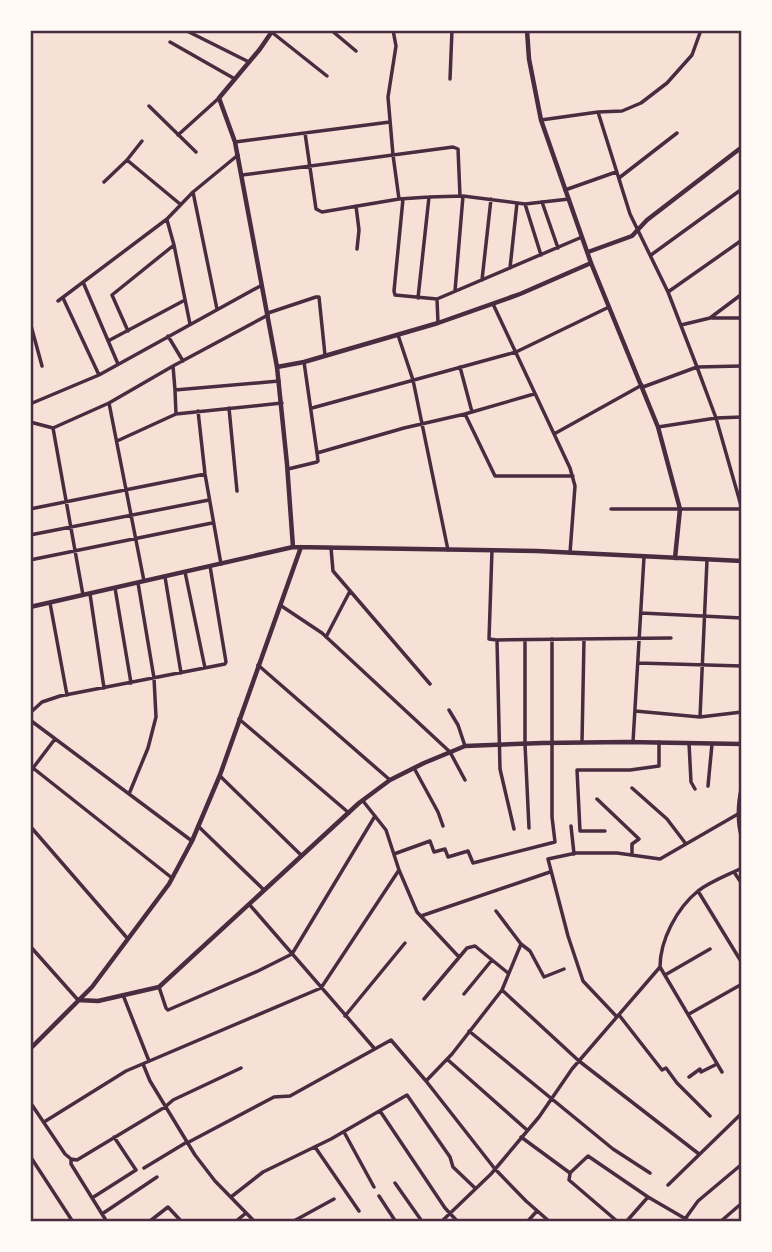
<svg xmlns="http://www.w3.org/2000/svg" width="772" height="1252" font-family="'IBM Plex Sans',sans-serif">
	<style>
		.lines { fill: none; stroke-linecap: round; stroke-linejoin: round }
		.minor { stroke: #4a2c40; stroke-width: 3.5 }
		.tertiary { stroke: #4a2c40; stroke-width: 4.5 }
		.neatline { fill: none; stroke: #4a2c40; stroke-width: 2.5 }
	</style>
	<rect width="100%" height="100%" fill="#f7e1d7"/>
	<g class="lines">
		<path class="minor" d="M185 30 249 62
			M269 30 327 76
			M331 30 356 51
			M393 30 396 46 388 97 393 155 399 199
			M170 42 235 79
			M450 79 452 30
			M149 106 196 152
			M598 112 630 214 668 292 697 367 716 418 742 509
			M541 120 598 112 622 111 641 103 667 83 692 55 701 30
			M305 133 316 209 322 212 399 199 429 197 463 196 525 204 569 199
			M178 135 219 98
			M235 142 390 122
			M127 160 180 204
			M242 175 453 147 458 149 460 196
			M619 178 677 133
			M104 182 127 160 142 141
			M565 190 616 172
			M193 192 217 309
			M403 199 394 291 395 295 437 299 582 237
			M542 202 558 248
			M525 204 541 255
			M356 206 359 230 357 249
			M167 220 174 245 190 324
			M651 255 742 189
			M510 268 517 203
			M482 280 491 199
			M83 282 118 364
			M455 291 463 196
			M668 292 742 240
			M63 298 99 375
			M418 298 429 197
			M437 299 438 323
			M58 301 167 219 193 192 238 155
			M493 304 570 468 575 486 570 553
			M268 313 316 297H319L325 355
			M712 318H742
			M30 322 42 366
			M681 325 710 318 742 294
			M128 331 112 295 174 245
			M398 335 413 380 448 550
			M168 336 183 361
			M108 341 185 300
			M304 362 317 453 404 428 465 414 534 394
			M173 366 268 315
			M460 367 472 412
			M643 387 697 367 742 366
			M175 390 176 414
			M109 403 144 581
			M30 404 99 375 262 285
			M229 408 237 491
			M312 408 516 352 609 307
			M198 411 205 474 221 564
			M465 414 495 476H573
			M30 422 53 428 109 403 173 366 175 390 279 381
			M658 427 716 418 742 417
			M53 428 83 595
			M554 434 642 385
			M117 441 176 414 282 403
			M288 469 317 462 318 461 317 453
			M30 509 205 474
			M611 509H742
			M30 535 209 500
			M331 548 333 571 430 684
			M492 550 489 639 497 640 500 769 514 829
			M30 560 212 523
			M185 572 205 668
			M165 577 181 673
			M115 588 131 683
			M90 594 104 688
			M50 603 67 695
			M280 605 322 633 450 752 465 780
			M641 613 742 618
			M326 637 350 591
			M497 640 671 638
			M525 640V744L529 828
			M638 663 742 666
			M258 665 390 780
			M449 710 458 725 465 746
			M635 711 700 717 742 712
			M30 713 42 702 60 696 225 664 226 662 210 566
			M700 717 707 560
			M239 719 349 813
			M30 720 192 841
			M582 742 584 639
			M633 742 644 557
			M689 743 691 782 695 789
			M33 768 172 878
			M414 768 438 812 443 826
			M30 772 55 739
			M220 776 301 855
			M708 786 712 744
			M632 788 667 819 686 844
			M129 794 148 748 156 717 154 678 138 583
			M597 799 639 839 632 844V855
			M363 801 386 830 399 870 417 912 459 957
			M30 826 128 939
			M198 826 264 890
			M571 826 574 854
			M605 831H580L577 770H630L659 766V742
			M394 854 430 841 434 852 445 849 448 857 468 851 473 863 555 842 552 817V639
			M734 872 742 884
			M698 891 742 963
			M249 904 374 1048
			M421 916 550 872
			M521 944 530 951 544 977 564 969
			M30 946 78 1000
			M665 975 710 949
			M159 987 166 1008 168 1010 258 971 292 954 375 816
			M502 990 579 1061 699 1154
			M464 994 492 960
			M123 995 149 1061
			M424 999 467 948 475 946 508 973
			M689 1014 742 984
			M619 1015 662 1070 666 1068 677 1083 710 1116
			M345 1016 405 943
			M617 1017 583 981 568 936 548 859 576 853H617L660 859 738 814
			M469 1031 613 1149 650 1173
			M448 1060 527 1130
			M143 1064 150 1081 195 1155 215 1181 255 1222
			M722 1072 660 967C660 940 677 908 698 891 711 881 728 875 742 868
			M689 1077 700 1069 701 1072 717 1064
			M426 1081 452 1054 502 990 521 944 496 911
			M30 1102 65 1154 71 1159 77 1160 165 1107 173 1100 241 1068
			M380 1111 445 1208 458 1222
			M44 1122 126 1071 321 988 399 870
			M344 1132 374 1187
			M521 1137 570 1173 588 1156 648 1197
			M187 1143 274 1097 290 1096 391 1040 426 1081 495 1169 526 1201 550 1222
			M315 1147 359 1211
			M30 1156 73 1222
			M71 1159V1164L107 1222
			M144 1168 187 1142
			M570 1174 569 1180 618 1222
			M395 1183 421 1220 417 1222
			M668 1185 742 1113
			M379 1196 396 1222
			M231 1197 263 1172 331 1139 407 1095 450 1157 453 1167 475 1188
			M92 1198 136 1170 114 1137
			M102 1214 157 1177
			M685 1219 698 1201 742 1164
			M150 1221 168 1207 182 1222
			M235 1222 246 1213
			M292 1222 334 1199
			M441 1222 491 1174 539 1117 572 1069 660 967
			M527 1222 537 1211
			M626 1222 648 1197 691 1222
			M720 1222 742 1203"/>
		<path class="tertiary" d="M273 30 260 49 219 98 235 142 277 367 287 464 293 547
			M527 30 529 59 541 120 591 263 658 427 680 509 675 558
			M588 252 632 236 647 220 742 147
			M277 367 304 362 438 323 520 294 591 263
			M30 607 293 547 537 551 742 561
			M742 787C738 805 737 820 742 837
			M78 1000 98 1001 159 987 359 803 390 780 424 763 465 746 542 743 627 742 742 744
			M30 1049 92 987 169 884 192 841 220 775 301 547"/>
	</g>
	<rect width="772" height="1252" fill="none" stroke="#fffaf5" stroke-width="63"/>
	<rect x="32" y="32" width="708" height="1188" class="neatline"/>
</svg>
